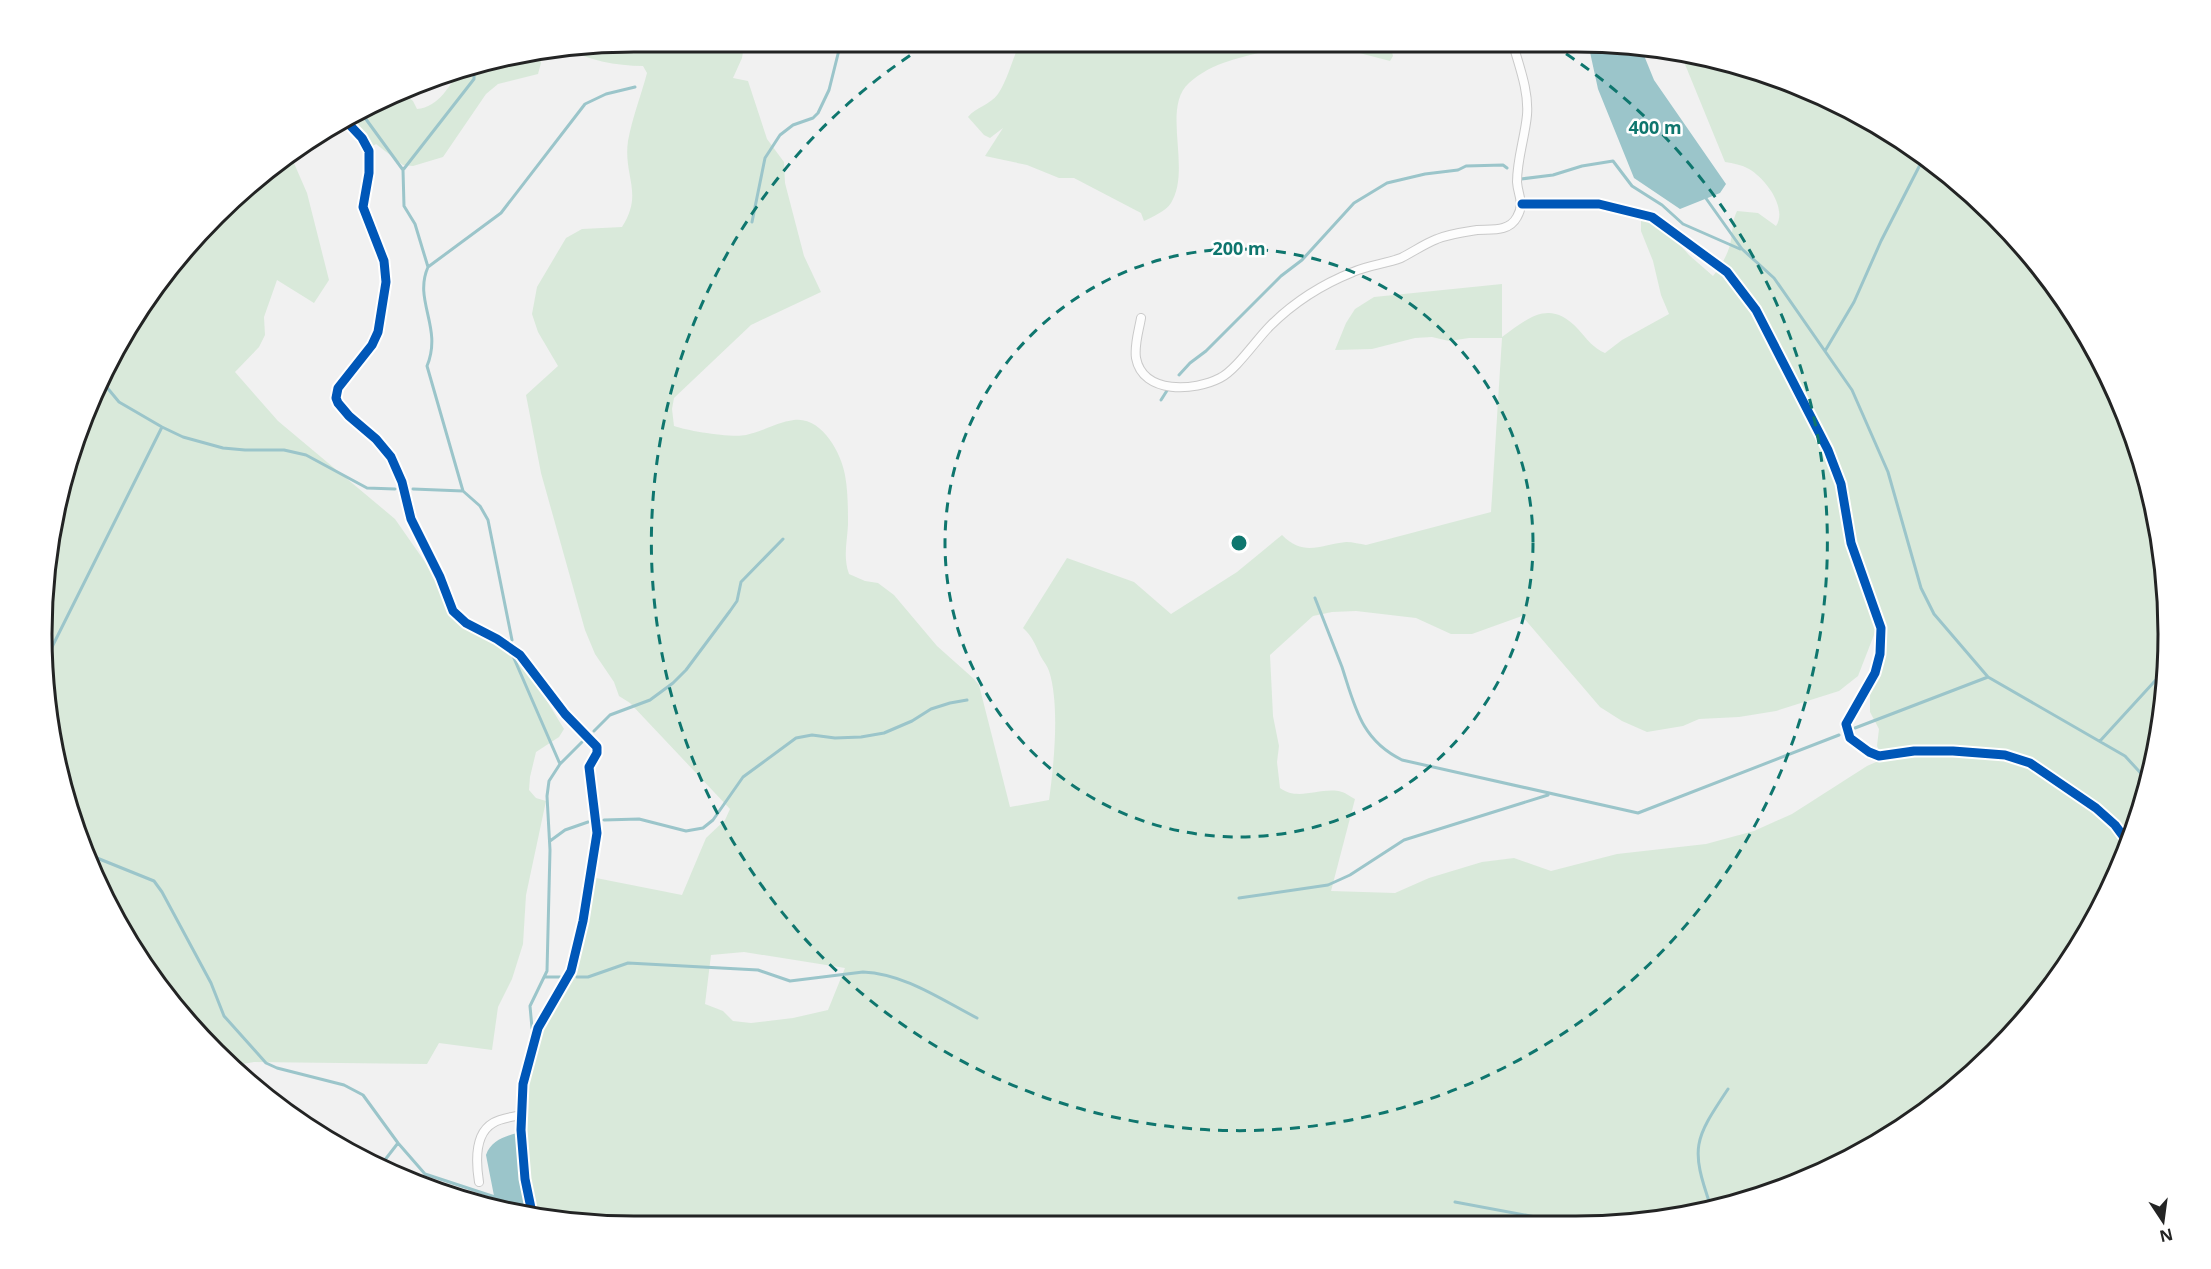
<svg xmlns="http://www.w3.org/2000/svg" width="2211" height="1269" font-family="'Noto Sans',sans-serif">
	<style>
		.green { fill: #d9e9da; fill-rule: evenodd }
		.water { fill: #9bc5ca }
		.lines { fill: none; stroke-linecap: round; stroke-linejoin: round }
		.stream { stroke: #9bc5ca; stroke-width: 3 }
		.street-casing { stroke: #c9c9c9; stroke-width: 10 }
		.street { stroke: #fdfdfd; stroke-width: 8 }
		.cycleway-casing { stroke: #fff; stroke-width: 13 }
		.cycleway { stroke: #0057b8; stroke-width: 9 }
		.ring { fill: none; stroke: #0f766e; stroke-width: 3; stroke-dasharray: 10 8 }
		.rim { fill: none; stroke: #232424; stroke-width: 3 }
		.centre { fill: #0f766e; stroke: #fff; stroke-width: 3 }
		.ring-label { font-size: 18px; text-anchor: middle; font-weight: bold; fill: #0f766e; stroke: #fff; stroke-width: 5; stroke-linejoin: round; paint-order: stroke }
	</style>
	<rect width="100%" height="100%" fill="#f1f1f1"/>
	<path class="green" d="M1292 44C1257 56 1218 57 1189 83 1161 108 1192 169 1171 203 1166 211 1152 217 1144 221L1141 213 1074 178H1059L1027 165 985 156 1003 128 990 138 984 135 968 117C976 107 990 105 998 94 1007 81 1012 61 1019 45Z
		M1325 44H1390L1393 56 1390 61Z
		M744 46 742 58 733 78 748 81 767 139 784 162 785 183 804 256 821 292 751 325 674 398 672 409 674 426C688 431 731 438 746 435 762 432 777 422 794 420 821 416 841 452 845 475 848 491 848 509 848 525 847 543 843 557 849 574L865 581 878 583 894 595 937 646 974 679 979 685 1010 807 1049 800C1054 765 1060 704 1049 671 1047 665 1043 661 1040 655 1035 644 1032 636 1023 628L1067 558 1134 582 1171 614 1237 572 1282 535C1304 557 1320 545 1346 542 1353 542 1360 544 1366 545L1491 512 1502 338H1469L1449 341 1432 337 1415 338 1372 349 1335 350 1346 323 1355 309 1374 297 1502 284V337C1528 318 1550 298 1578 329 1587 339 1593 348 1605 353L1622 340 1669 314 1661 295 1653 261 1641 231V212L1665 228 1689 255 1713 276C1721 266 1729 253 1731 240 1733 230 1732 221 1737 211L1758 213 1776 226C1788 208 1765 178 1749 169 1742 165 1733 163 1725 162L1682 57 1767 73 1905 142 1995 215 2069 305 2124 407 2158 519 2169 634 2158 750 2124 861 2069 963 1995 1054 1873 1147 1767 1196 1616 1226H595L530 1213 521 1142 534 1031 560 989 572 978 578 962 591 877 682 895 706 838 725 820 730 809 630 703 619 696 614 682 595 654 585 630 541 473 526 395 558 366 538 332 532 314 537 287 566 238 582 229 622 227C644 193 623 176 628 141 632 118 641 96 647 73L643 66C616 66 587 60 564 47ZM1356 611 1416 618 1451 634H1472L1522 616 1600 707 1622 721 1647 732 1683 726 1699 719 1739 717 1776 711 1839 691 1858 676 1879 622 1878 658 1876 680 1870 695V712L1879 729 1877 746 1883 759 1867 766 1792 814 1754 831 1706 844 1617 854 1551 871 1514 858 1482 862 1429 878 1395 893 1331 891 1355 799C1351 797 1346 793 1342 792 1322 786 1298 802 1280 788L1277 762 1279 746 1273 716 1270 655 1313 616 1332 612ZM744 952 845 968 828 1010 793 1018 751 1023 733 1021 723 1011 705 1004 711 955Z
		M538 52 541 63 538 74 498 84 486 94 443 157 413 166 403 165 376 144 364 152 352 135 340 123 372 103 402 91 413 101 417 109C439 107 449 86 461 69Z
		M290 154 307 193 329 280 314 303 277 280 264 317 265 335 259 347 235 372 278 421 395 519 432 572 445 595 449 607 511 651 525 665 564 729 559 737 536 752 530 777 529 790 536 798 546 801 526 895 523 944 512 979 498 1007 492 1050 439 1043 427 1064 254 1062 231 1066 165 995 121 930 74 825 53 750 42 635 62 481 103 373 142 305 215 216 274 164Z"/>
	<path class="water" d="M1588 43H1616L1641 48 1654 80 1726 184 1720 193 1680 209 1634 178 1598 89Z
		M517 1133 521 1142 530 1213 496 1206 486 1155C491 1141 503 1137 517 1133Z"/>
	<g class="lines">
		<path class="stream" d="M360 111 403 170 404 206 415 224 428 267
			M403 170 474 79V67
			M1521 179 1553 175 1582 166 1613 161 1632 186 1662 205 1683 224 1740 249
			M1705 197 1742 249 1774 278 1852 390 1888 472 1921 588 1934 614 1988 677 2125 756 2148 781
			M752 222 765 158 780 135 793 125 813 118 818 113 829 90 840 46
			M1825 351 1854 302 1881 241 1924 157
			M1179 375 1190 363 1206 351 1281 276 1302 260 1354 203 1387 183 1425 174 1458 170 1466 166 1503 165 1507 168
			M100 379 119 402 162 427 183 437 223 448 245 450H284L306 455 367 488 395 489
			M1161 400 1168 389
			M413 489 463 491
			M1315 598C1324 621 1333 644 1342 667 1355 707 1361 740 1402 760L1638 813 1839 735
			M512 640 488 520 480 506 463 491 427 366C443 327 413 301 428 267L501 213 585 104 606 94 635 87
			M513 656 560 764
			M45 661 162 427
			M1855 728 1988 677
			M594 731 610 715 650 700 673 683 686 670 730 611 737 601 741 582 783 539
			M2100 741 2165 670
			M604 820 639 819 686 831 703 828 713 820 743 777 796 738 812 735 835 738 861 737 884 733 912 721 931 709 950 703 967 700
			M550 841 565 830 588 822
			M87 854 154 881 162 892 211 983 224 1016 266 1063 277 1068 344 1085 363 1095 398 1143 425 1174 498 1198
			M1239 898 1328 885 1350 875 1404 840 1548 795
			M545 977H560
			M577 977H588L628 963 758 970 790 981 863 972C905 974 940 999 977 1018
			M532 1028 530 1006 547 971 550 850 547 796 549 781 560 764 582 742
			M381 1165 398 1143
			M1455 1202 1562 1222 1583 1221 1604 1226
			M1711 1207C1690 1147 1694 1140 1728 1089
			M913 1226V1219"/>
		<defs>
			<path id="street" d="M345 120 362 138 369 151V173L363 207 384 261 386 282 378 332 372 345 338 388 336 398 338 403 349 416 376 439 391 457 402 482 411 519 440 577 453 611 466 623 497 639 520 655 565 714 597 747V753L589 767 597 833 583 921 571 971 538 1028 523 1084 521 1130 525 1179 532 1213
				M1522 204H1599L1652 217 1727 272 1756 310 1828 450 1841 484 1851 543 1881 628 1880 654 1875 673 1846 724 1850 738 1869 752 1879 756 1914 751H1953L2005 755 2030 763 2096 808 2115 825 2129 844
				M1141 318C1139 330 1134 345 1136 358 1143 395 1195 391 1220 378 1236 370 1256 340 1270 326 1293 303 1323 284 1353 272 1368 265 1385 264 1401 258 1413 252 1424 244 1437 239 1449 234 1464 232 1477 230 1492 229 1509 232 1517 217 1525 203 1518 196 1517 182 1517 159 1525 137 1527 115 1529 91 1519 66 1513 44
				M479 1182C476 1163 474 1134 493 1123 501 1118 512 1117 522 1115"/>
		</defs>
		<use href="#street" class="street-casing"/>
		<use href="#street" class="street"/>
		<defs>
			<path id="cycleway" d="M345 120 362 138 369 151V173L363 207 384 261 386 282 378 332 372 345 338 388 336 398 338 403 349 416 376 439 391 457 402 482 411 519 440 577 453 611 466 623 497 639 520 655 565 714 597 747V753L589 767 597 833 583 921 571 971 538 1028 523 1084 521 1130 525 1179 532 1213
				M1522 204H1599L1652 217 1727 272 1756 310 1828 450 1841 484 1851 543 1881 628 1880 654 1875 673 1846 724 1850 738 1869 752 1879 756 1914 751H1953L2005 755 2030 763 2096 808 2115 825 2129 844"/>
		</defs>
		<use href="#cycleway" class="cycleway-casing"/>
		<use href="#cycleway" class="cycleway"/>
	</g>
	<g class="ring">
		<circle cx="1239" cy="543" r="294"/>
		<path d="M1551 44A588 588 0 1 1 923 47"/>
	</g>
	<path d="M0 0H2211V1269H0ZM634 52H1576A582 582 0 0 1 2158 634V634A582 582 0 0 1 1576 1216H634A582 582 0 0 1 52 634V634A582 582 0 0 1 634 52Z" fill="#fff" fill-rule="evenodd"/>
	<path class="rim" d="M634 52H1576A582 582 0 0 1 2158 634V634A582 582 0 0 1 1576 1216H634A582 582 0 0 1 52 634V634A582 582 0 0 1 634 52Z"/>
	<circle cx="1239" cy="543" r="9" class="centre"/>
	<g class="ring-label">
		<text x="1655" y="134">400 m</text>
		<text x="1239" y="255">200 m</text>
	</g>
	<g transform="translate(2163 1221) rotate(167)" stroke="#ffffff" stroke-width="4.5" paint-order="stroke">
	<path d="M0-4.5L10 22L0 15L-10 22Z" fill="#232424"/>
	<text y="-9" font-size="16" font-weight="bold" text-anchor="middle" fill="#232424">N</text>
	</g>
</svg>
